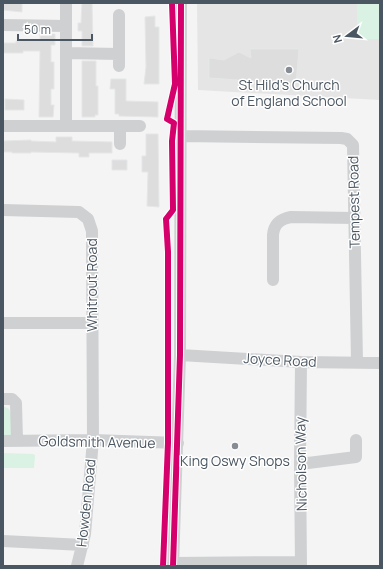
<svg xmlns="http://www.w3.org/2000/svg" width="383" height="569" font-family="Manrope,sans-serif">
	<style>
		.education { fill: #e6e5e6 }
		.green { fill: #d9f2e3 }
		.building { fill: #ddddde; stroke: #e5e6e7 }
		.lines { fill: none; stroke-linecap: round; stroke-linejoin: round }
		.minor { stroke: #ced0d2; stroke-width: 12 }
		.cycleway-casing { stroke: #fff; stroke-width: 8 }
		.cycleway { stroke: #d6006c; stroke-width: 6 }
		.poi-dot { fill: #868d94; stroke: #fff; stroke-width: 1.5 }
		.labels { text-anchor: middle; stroke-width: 3; stroke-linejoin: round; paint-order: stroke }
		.poi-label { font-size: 14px; fill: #4a5661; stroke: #fff }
		.street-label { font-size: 14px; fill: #4a5661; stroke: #fff }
	</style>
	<rect width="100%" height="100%" fill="#f4f4f4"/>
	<path class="education" d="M197 3H380V100L198 90Z"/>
	<path class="green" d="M357 3H380V39H357Z
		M3 406 9 409 11 414V435L3 437Z
		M3 453 33 454 35 455 34 468H3Z"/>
	<path class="building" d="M3 3H22V12L3 10Z
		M82 3H92L93 46H82V31H78V23H81Z
		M155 16V27H159V84H144L146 67 145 17Z
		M40 34H55V45H51V62H54V89H51V105H54L53 117H39L40 51H23V53H3V43H16V41L40 40Z
		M250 49H299L296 84 209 78V58L224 60 239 52 251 58Z
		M82 61H96V86H98V115H95V117H82Z
		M111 79H126V101L158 102V117L119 116V114H115V89H110Z
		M5 99 24 100V110H5Z
		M146 134H158L159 207 147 206 148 172H142V156H146Z
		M56 137H72V141L112 142V153H89V157H79V153L31 152V153H12V152H3V141L31 140V141L56 142Z
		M112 160H127V170H112Z"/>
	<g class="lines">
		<path class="minor" d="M66 3V126
			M119 15V66
			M3 25 66 26
			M66 53 119 54
			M3 126H140
			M120 126V144
			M181 136 341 138 347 139 353 145 357 362
			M3 210 79 212 88 219 92 231 93 440 85 534 77 566
			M273 280V235C274 224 280 219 291 217L354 218
			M3 323H92
			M180 355 301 362 380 363
			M301 362 300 464 301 566
			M3 399H12L16 403 17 441
			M3 441 93 440 178 443
			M300 464 356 457V440
			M3 541 83 545
			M174 563 301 562
			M173 566 180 355 181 3"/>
		<defs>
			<path id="cycleway" d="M163 566 168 443V252L166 219 173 210 172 141 174 123 167 119 175 84 172 3
				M173 566 180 355 181 3"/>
		</defs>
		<use href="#cycleway" class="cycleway-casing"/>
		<use href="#cycleway" class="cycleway"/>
	</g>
	<g class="poi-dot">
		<circle cx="289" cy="70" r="4"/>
		<circle cx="235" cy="446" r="4"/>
	</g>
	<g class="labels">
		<g class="poi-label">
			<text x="289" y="90">St Hild's Church<tspan x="289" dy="16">of England School</tspan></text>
			<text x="235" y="466">King Oswy Shops</text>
		</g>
		<g class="street-label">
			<text transform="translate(354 202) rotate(-91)" y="5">Tempest Road</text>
			<text transform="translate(92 285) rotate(-90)" y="5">Whitrout Road</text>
			<text transform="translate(280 360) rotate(3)" y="5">Joyce Road</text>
			<text transform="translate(97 442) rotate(1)" y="5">Goldsmith Avenue</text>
			<text transform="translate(301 464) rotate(-91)" y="5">Nicholson Way</text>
			<text transform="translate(86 503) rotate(-84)" y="5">Howden Road</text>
		</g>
	</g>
	<rect width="383" height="569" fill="none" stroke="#4a5661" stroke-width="8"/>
	<g transform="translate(347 36) rotate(254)" stroke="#ffffff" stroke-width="3" paint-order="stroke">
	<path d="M0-3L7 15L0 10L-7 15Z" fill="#4a5661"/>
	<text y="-6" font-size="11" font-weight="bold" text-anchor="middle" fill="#4a5661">N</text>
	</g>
	<path d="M18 34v6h74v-6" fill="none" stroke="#4a5661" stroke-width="2"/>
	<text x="24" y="34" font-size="12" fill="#4a5661" stroke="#ffffff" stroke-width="3" paint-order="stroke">50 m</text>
</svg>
